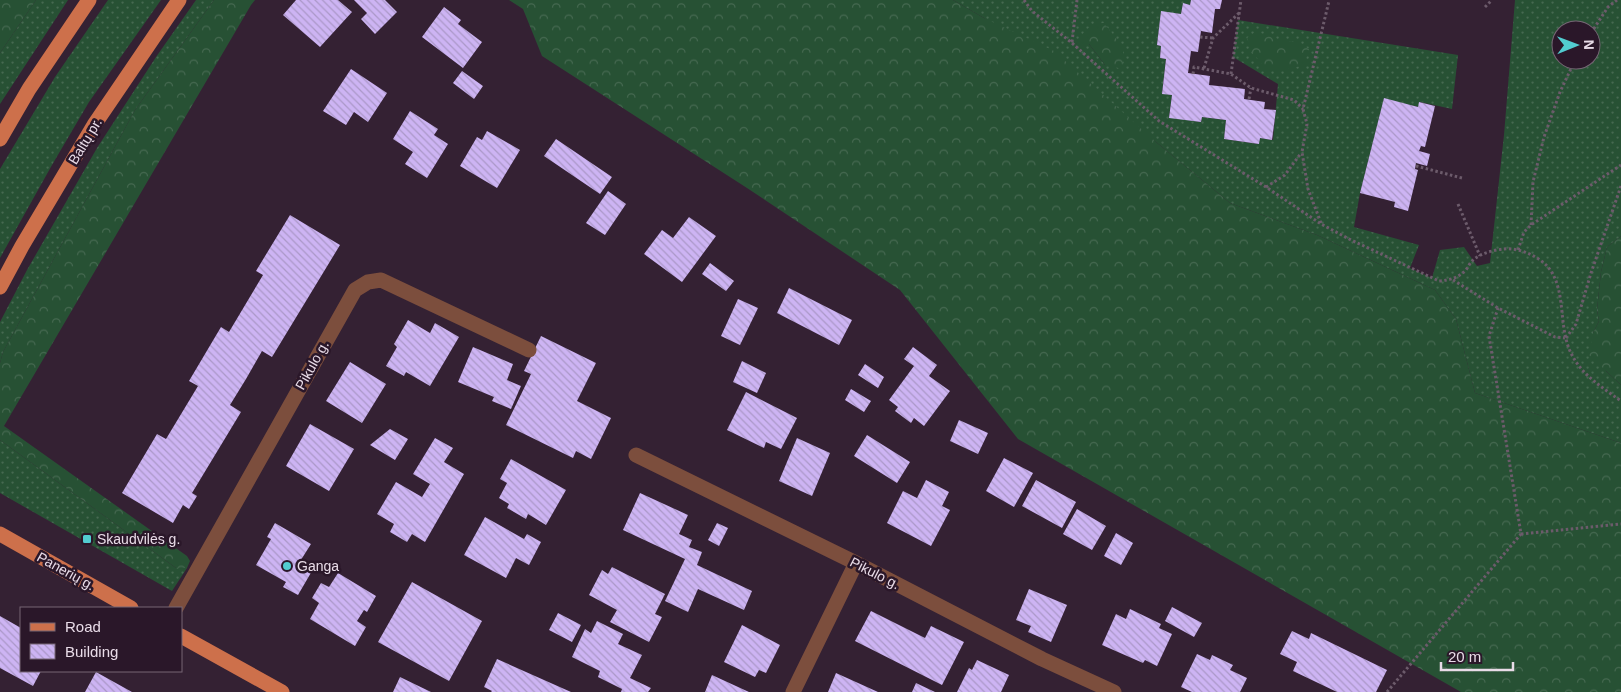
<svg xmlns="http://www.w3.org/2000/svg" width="1621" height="692" font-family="Arial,sans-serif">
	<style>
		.grass { fill: url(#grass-dots); fill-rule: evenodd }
		.forest { fill: url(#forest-crowns) }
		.building { fill: url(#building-back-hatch) }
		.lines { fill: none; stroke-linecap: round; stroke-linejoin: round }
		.path { stroke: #6c5b6b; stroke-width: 3; stroke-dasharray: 2.5 2.5; stroke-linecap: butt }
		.minor { stroke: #7c4e3d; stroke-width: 15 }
		.major { stroke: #cd704b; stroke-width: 15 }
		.poi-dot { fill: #52ccd0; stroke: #2a1729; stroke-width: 2 }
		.labels { text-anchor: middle; stroke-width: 5; stroke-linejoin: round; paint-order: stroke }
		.street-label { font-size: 14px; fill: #e9dce8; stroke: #2a1729 }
		.poi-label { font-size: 14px; fill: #e9dce8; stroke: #2a1729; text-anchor: start }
	</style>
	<defs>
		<pattern id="grass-dots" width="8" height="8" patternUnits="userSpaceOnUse" patternTransform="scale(1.25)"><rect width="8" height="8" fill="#275134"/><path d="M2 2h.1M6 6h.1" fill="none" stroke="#466951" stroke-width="1.8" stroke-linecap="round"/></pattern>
		<pattern id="forest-crowns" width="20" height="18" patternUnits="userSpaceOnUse" patternTransform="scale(1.25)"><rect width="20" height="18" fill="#275134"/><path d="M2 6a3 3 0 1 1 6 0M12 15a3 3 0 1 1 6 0" fill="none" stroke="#466951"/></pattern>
		<pattern id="building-back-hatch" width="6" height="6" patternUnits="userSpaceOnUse" patternTransform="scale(1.25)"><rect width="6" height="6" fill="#cdb4f3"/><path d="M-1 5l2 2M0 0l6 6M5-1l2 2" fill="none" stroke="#ab98c8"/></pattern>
	</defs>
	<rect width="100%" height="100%" fill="#342133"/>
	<path class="grass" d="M36 0H68L0 104V53Z
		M108 0H161L89 102 52 165 0 258V169L55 77Z
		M196 0H214L135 110 3 352 0 363V322L27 270 97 148 156 57Z
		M953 0H1191L1190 5 1183 4 1181 14 1161 12 1157 45 1161 46 1160 58 1166 59 1162 93 1172 95 1169 117 1201 122 1202 117 1226 120 1224 139 1258 144 1260 138 1273 140 1278 84 1233 57 1238 20 1458 55 1452 109 1420 102 1418 107 1384 99 1360 193 1354 227 1419 245 1410 268 1432 278 1440 250 1464 247 1477 266 1490 263 1504 135 1515 0H1621V236L1607 247 1601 272 1597 310 1599 321 1593 333 1606 371 1621 385V443L1475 393 1456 319 1435 290 1317 235 1230 203 1156 142 984 18ZM1104 23 1105 65 1089 44H1076ZM1561 30H1591V60H1561Z
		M0 440 176 568H187L172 591 0 493Z"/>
	<path class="forest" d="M0 0H36L0 53Z
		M214 0H255L251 5 4 426 187 556 190 561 187 568H176L0 440V363L3 352 135 110Z
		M509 0H953L984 18 1054 51 1156 142 1230 203 1317 235 1435 290 1456 319 1475 393 1621 443V692H1461L1018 439 900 290 747 188 542 56 523 9Z
		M1104 23 1123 47V69L1105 65 1089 44H1076C1084 32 1088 24 1104 23Z
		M1254 33 1266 34 1282 41 1298 42 1309 49 1304 65 1284 70 1266 69 1252 52 1247 38Z
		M1621 236V385L1589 355 1593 333 1599 321 1597 310 1601 272 1607 247Z"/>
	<path class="building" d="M296 0H338L352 12 320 47 283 15Z
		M354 0H385L397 12 375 34 361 19 367 13Z
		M1191 0H1222L1220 9H1215L1212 33 1201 31 1198 52 1191 51 1188 73 1210 76 1209 85 1245 89 1244 99 1265 102 1264 109 1276 110 1272 140 1260 138 1259 144 1224 139 1226 120 1202 117 1201 122 1169 118 1172 95 1162 94 1166 59 1160 58 1161 46 1157 45 1161 11 1181 14 1183 3 1190 5Z
		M444 7 461 20 458 24 482 42 463 68 422 37Z
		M351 69 387 93 368 122 354 112 346 125 323 111Z
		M462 71 483 86 474 99 453 83Z
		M1384 98 1418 107 1419 102 1435 106 1425 147 1421 146 1419 151 1430 154 1427 166 1416 163 1415 169 1418 170 1408 211 1394 207 1395 202 1360 193Z
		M410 111 438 129 434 135 448 144 427 178 405 164 413 152 393 139Z
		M487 131 520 150 497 188 460 166 477 137 482 140Z
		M556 139 612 177 600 194 544 156Z
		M608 191 626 204 605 235 586 223Z
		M290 215 340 245 272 357 262 351 246 379 230 405 241 412 192 493 197 496 189 509 183 505 173 523 122 493 157 434 166 439 198 386 189 381 221 327 229 332 263 275 256 271Z
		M689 217 716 236 682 282 644 254 662 230 673 238Z
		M710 263 734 281 726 291 702 274Z
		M789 288 852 320 839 345 777 313Z
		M738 299 758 308 740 345 721 336Z
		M408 320 430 333 435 323 459 337 430 386 406 372 404 376 386 366 397 347 394 344Z
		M541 336 596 363 577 401 611 418 591 459 576 451 573 458 506 425 531 374 524 371Z
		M473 347 513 364 507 380 521 386 511 409 492 401 494 397 458 382Z
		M913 347 937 365 929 376 950 391 924 426 914 418 911 423 895 411 898 407 889 400 914 366 904 359Z
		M742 361 766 373 757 393 733 382Z
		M350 362 386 384 362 423 326 401Z
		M865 364 884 377 878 388 858 375Z
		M851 389 871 401 864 412 845 400Z
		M746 392 797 418 781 449 766 442 764 448 727 430Z
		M959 420 988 433 978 454 950 441Z
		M310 424 354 449 329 491 286 466Z
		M390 429 408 439 395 460 370 445Z
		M867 435 910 462 897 483 854 456Z
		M435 438 453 448 444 462 464 474 425 542 412 534 407 542 390 532 394 524 377 514 396 482 422 497 430 484 413 474Z
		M797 438 830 453 812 496 779 481Z
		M1004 458 1033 473 1014 507 986 491Z
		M511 459 566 490 546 525 528 514 526 519 507 508 509 504 499 498 507 483 500 479Z
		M926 480 949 492 942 506 950 510 931 546 887 523 903 491 917 498Z
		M1036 480 1076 502 1062 528 1022 506Z
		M640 493 688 515 679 534 692 540 689 547 702 552 697 565 752 591 744 610 698 589 688 612 665 601 685 559 623 530Z
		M1077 509 1106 526 1092 550 1063 534Z
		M485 517 524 539 527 534 541 542 529 565 516 558 506 578 464 555Z
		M275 523 311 544 299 563 312 571 298 595 283 587 286 582 256 565 271 539 267 537Z
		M717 523 728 528 719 546 708 540Z
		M1116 533 1133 543 1121 565 1104 556Z
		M612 567 665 594 655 614 662 617 649 642 610 622 617 610 589 595 602 570 608 574Z
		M338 573 376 596 367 612 364 610 357 621 366 627 355 646 310 619 319 603 312 598 321 583 329 587Z
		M412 582 482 621 449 681 378 642Z
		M1029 589 1067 605 1051 642 1028 632 1031 626 1016 620Z
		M1172 607 1202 623 1194 637 1165 621Z
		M1130 609 1161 624 1159 628 1172 634 1157 666 1145 660 1143 663 1102 645 1116 614 1126 619Z
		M871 611 925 638 931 626 964 642 942 685 855 641Z
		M558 613 581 625 572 642 549 630Z
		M0 616 21 628V671H41L33 686 0 668Z
		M597 621 623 634 618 644 642 655 630 678 651 688 648 692H621L622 689 598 677 600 671 572 657 585 629 591 633Z
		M742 625 780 645 766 673 759 670 755 677 724 662Z
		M1292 631 1309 639 1311 633 1387 670 1376 692H1337L1293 671 1297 662 1280 654Z
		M1197 654 1210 660 1212 655 1233 665 1230 670 1247 678 1240 692H1192L1181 687Z
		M497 659 571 692H491L492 691 484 687Z
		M977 660 1009 675 1001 692H957L969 668 972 670Z
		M96 672 132 692H85Z
		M836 673 878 692H828Z
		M712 675 749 692H705Z
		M400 677 431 692H393Z
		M916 683 935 692H912Z"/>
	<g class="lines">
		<path class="path" d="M1024 0 1032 11 1072 43 1159 121 1266 187 1321 224 1351 240 1439 281C1450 280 1458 278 1466 270 1468 267 1470 263 1472 261 1480 253 1494 250 1504 249 1516 248 1527 252 1537 258 1571 278 1555 324 1572 355 1582 375 1603 388 1621 401
			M1485 7 1492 0
			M1591 33 1608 7 1617 0
			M1200 37 1213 38
			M1072 42 1077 0
			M1204 68 1213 38 1239 13
			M1193 74 1194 67 1231 74 1251 88 1294 100 1303 109
			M1231 74 1241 0
			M1249 99 1251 88
			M1416 166 1462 178
			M1266 187 1285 175 1301 153
			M1458 204 1480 256
			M1321 223 1308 189 1302 152 1307 124 1303 109 1329 1
			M1531 225 1533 182 1544 137 1560 92 1575 60
			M1518 250 1524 232 1531 225 1621 165
			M1453 280 1498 308 1555 337 1565 338
			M1566 338 1576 324 1591 273 1621 186
			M1521 534 1621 524
			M1387 692 1521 534 1489 336 1498 308"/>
		<path class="minor" d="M636 455 856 563 1042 659 1114 692
			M176 608 355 290 368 282 381 280 529 350
			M793 692 856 563"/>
		<path class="major" d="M0 139 29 89 89 0
			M0 287 22 246 94 125 179 0
			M0 534 131 608
			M181 636 282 692"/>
	</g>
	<g class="poi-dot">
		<rect x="82" y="534" width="10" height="10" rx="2.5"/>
		<circle cx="287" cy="566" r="5"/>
	</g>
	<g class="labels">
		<g class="street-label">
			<text transform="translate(85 141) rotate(-59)" y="5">Baltų pr.</text>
			<text transform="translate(312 365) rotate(-61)" y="5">Pikulo g.</text>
			<text transform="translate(66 571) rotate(29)" y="5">Panerių g.</text>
			<text transform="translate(875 573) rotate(27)" y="5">Pikulo g.</text>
		</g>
		<g class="poi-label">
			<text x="97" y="544">Skaudvilės g.</text>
			<text x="297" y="571">Ganga</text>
		</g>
	</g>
	<rect x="20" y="607" width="162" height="65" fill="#2a1729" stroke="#766675"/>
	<rect x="30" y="623" width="25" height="8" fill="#cd704b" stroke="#766675"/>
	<text x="65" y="632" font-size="15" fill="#e9dce8">Road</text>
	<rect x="30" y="644" width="25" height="15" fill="url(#building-back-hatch)" stroke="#766675"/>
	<text x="65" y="657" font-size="15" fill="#e9dce8">Building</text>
	<g transform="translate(1576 45) rotate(89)"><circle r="24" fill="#2a1729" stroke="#766675"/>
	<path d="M0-4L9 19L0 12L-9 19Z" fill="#52ccd0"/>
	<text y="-8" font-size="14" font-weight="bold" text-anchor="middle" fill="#e9dce8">N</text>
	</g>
	<path d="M1441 662v8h72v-8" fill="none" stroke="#e9dce8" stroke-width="2.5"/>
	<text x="1448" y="662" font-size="15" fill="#e9dce8" stroke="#2a1729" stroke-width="4" paint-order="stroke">20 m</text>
</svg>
